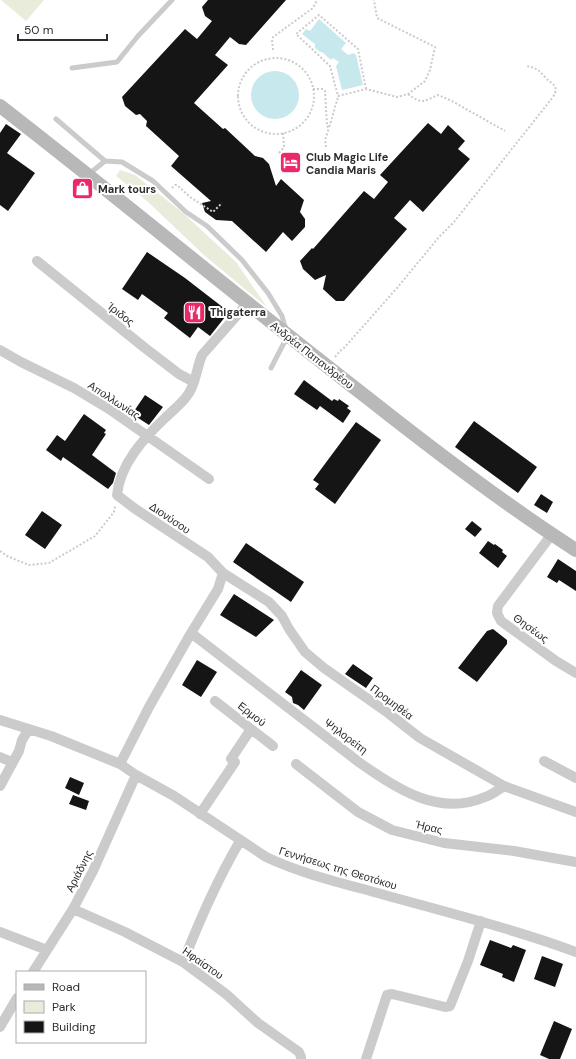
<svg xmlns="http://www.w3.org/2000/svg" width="576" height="1059" font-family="'DM Sans',sans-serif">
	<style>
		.green { fill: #e9ecdb }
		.water { fill: #c7e8ed }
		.building { fill: #151515 }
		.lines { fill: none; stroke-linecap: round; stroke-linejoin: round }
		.path { stroke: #cbcbcb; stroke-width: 2; stroke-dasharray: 2 2; stroke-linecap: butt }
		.lane { stroke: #cbcbcb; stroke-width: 5 }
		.street { stroke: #cbcbcb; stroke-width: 10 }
		.secondary { stroke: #b8b8b8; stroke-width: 14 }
		.labels { text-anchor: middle; stroke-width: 4; stroke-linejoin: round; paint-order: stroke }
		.poi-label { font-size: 11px; font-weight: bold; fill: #2e2e2e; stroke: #fff; text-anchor: start }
		.street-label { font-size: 11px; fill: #2e2e2e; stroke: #fff }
	</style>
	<rect width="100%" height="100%" fill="#fff"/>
	<path class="green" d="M1 0H44L26 21Z
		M120 170 135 175 183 213 236 262 267 307 205 256 148 202 116 176Z"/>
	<path class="water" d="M319 19 346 43 341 49 348 55 354 53 356 55 363 85 342 90 336 66 339 62 333 58 331 60 322 52H320L315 48V44L302 34 306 29 310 31Z
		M251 95a24 24 0 1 1 48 0a24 24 0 1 1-48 0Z"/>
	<path class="building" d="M208 0H286L246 45 239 44 230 37 215 55 228 65 194 103 223 129 225 128 255 156 263 158 269 164 276 186 281 179 304 200 300 212 305 219V227L292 241 283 232 266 252 232 221 216 220 205 212 202 203 211 201 171 166 179 156 146 126 147 121 140 114 136 115 125 106 122 97 185 29 197 39 212 21 205 16 202 7Z
		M428 123 441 134 448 125 465 141 458 149 470 159 423 212 410 200 394 218 407 229 344 301H336L323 289 326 275 315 280 303 269 300 261 312 248 313 249 364 191 374 199 388 182 380 175Z
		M6 124 21 134 7 153 35 173 8 211 0 205V133Z
		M147 252 185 278 229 312 210 336 198 327 190 338 164 318 168 313 142 294 138 300 122 289Z
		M304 380 332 401 334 399 338 401 339 399 349 406 347 408 351 411 343 423 320 406 317 410 294 394Z
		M145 395 163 407 149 425 132 414Z
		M84 414 106 430 104 433 106 434 92 455 116 473 113 483 108 489 63 457 61 461 46 450 57 435 65 441Z
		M474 421 537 467 518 493 455 447Z
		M356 422 381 440 335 504 315 489 319 484 313 480Z
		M541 494 553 502 547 513 534 505Z
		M42 511 62 525 45 549 25 535Z
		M472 521 482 529 475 537 465 529Z
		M488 541 494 545 495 544 503 550 502 552 507 556 498 568 479 553Z
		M246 543 304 582 291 602 233 562Z
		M558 559 576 571V591L559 580 557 583 547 577Z
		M234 594 274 620 256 637 220 615Z
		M493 629 507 640V644L477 682 458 668 487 631Z
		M197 660 217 672 201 697 182 685Z
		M353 664 373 678 366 688 345 674Z
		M301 670 322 685 304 710 298 705 293 703 292 697 285 692Z
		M70 777 84 783 79 795 65 788Z
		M73 795 89 801 86 810 69 804Z
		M490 940 511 948 513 945 526 950 514 982 502 977 503 974 480 965Z
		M542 956 563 964 555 987 534 979Z
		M554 1021 572 1029 560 1059H549L540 1055Z"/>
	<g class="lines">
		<path class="path" d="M273 50 272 40 273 37 313 8 317 0
			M238 96a38 38 0 1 1 76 0a38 38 0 1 1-76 0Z
			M313 89H323L325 91 327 126 329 128 338 97
			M366 89 358 49 319 15 296 34 330 66 338 96 366 89 397 97 408 94 425 81 430 70 435 47 377 18 374 0
			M408 94C422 105 424 101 438 95L450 100 505 131
			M326 147 325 140 329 128
			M279 153 284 147 283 132
			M172 188 175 185H177L190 197 213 212 222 203
			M335 357 340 351 344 348 397 288 439 237 454 222 553 97C560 85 552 85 545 77 539 70 535 67 526 66
			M0 551 7 556 29 565 49 563 95 536 114 512 115 506"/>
		<path class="lane" d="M72 68 117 62 138 36 172 0
			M56 119 105 161
			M89 174 105 161 122 162 153 181 186 212 207 226 242 260 268 293 282 316 286 330
			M271 368 287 337"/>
		<path class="street" d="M37 261 145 348 179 374 194 382
			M0 350 21 362 74 388 109 409 209 479
			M552 534 498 606 497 613 501 621 556 661 576 673
			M223 573 269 602 282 616 289 629 305 652 324 668 388 713 420 738 504 786 576 812
			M191 633 360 763C397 789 439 817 485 797 492 795 498 790 504 786
			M215 701 273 746
			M0 720 51 736 120 764 136 775 174 796 266 857C298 872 333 881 367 890 437 910 508 927 576 952
			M0 757 12 762
			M544 761 576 778
			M120 764 149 707 191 633 218 589 223 573 208 557 134 508 117 495C120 464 144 438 165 418 173 410 183 403 189 393 196 382 197 367 202 355L247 304
			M296 764 358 812 392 830 444 843 514 851 576 862
			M0 786 19 751 22 740 29 729
			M200 814 235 762 231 759 251 729
			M73 909 125 932 183 962 226 994 258 1023 299 1052 301 1057V1059
			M0 932 47 950
			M183 962C200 920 217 880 240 841
			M33 972 73 909 93 871 136 775
			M0 1027 17 998
			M366 1059 387 995 392 994 445 1007 450 1006 468 961 481 921"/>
		<path class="secondary" d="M0 106C124 202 245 303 369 399 436 452 504 504 576 550"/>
	</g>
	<defs>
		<symbol id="hotel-square" viewBox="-11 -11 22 22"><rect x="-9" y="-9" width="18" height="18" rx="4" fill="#ec2968" stroke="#fff"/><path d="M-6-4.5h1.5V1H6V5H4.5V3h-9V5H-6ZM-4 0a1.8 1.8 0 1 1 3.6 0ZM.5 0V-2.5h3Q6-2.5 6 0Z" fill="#fff"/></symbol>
		<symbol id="shop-square" viewBox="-11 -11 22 22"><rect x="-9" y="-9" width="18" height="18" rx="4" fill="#ec2968" stroke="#fff"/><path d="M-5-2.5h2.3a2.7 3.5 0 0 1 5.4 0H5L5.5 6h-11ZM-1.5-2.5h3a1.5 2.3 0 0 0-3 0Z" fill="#fff"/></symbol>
		<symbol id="restaurant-square" viewBox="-11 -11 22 22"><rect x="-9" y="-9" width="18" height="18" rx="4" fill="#ec2968" stroke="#fff"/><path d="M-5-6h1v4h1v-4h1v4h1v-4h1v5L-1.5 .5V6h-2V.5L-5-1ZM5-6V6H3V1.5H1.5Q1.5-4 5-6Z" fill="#fff"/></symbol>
	</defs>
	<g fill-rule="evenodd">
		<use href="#hotel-square" x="278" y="150" width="25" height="25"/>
		<use href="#shop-square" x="70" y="176" width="25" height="25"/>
		<use href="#restaurant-square" x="182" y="300" width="25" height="25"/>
	</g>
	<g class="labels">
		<g class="poi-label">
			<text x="306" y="161">Club Magic Life<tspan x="306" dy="13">Candia Maris</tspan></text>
			<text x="98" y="193">Mark tours</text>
			<text x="210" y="316">Thigaterra</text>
		</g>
		<g class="street-label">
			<text transform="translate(121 314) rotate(38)" y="4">Ίριδος</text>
			<text transform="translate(312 355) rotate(38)" y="4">Ανδρέα Παπανδρέου</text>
			<text transform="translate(114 400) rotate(33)" y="4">Απολλωνίας</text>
			<text transform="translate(170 518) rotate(34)" y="4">Διονύσου</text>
			<text transform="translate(531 628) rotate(36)" y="4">Θησέως</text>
			<text transform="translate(392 702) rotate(37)" y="4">Προμηθέα</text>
			<text transform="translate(252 714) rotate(38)" y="4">Ερμού</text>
			<text transform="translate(346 736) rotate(37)" y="4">Ψηλορείτη</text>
			<text transform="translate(429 827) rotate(13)" y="4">Ήρας</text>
			<text transform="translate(338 868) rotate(17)" y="4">Γεννήσεως της Θεοτόκου</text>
			<text transform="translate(79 871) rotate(-63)" y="4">Αριάδνης</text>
			<text transform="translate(203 963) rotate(35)" y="4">Ηφαίστου</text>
		</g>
	</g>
	<rect x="16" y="971" width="130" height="72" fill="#ffffff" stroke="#ababab"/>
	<rect x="24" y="984" width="20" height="6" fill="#b8b8b8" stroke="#ababab"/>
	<text x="52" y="991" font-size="12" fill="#2e2e2e">Road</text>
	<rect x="24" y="1001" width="20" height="12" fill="#e9ecdb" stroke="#ababab"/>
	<text x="52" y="1011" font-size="12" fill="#2e2e2e">Park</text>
	<rect x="24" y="1021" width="20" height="12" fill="#151515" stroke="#ababab"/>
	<text x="52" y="1031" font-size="12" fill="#2e2e2e">Building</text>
	<path d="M18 34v6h89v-6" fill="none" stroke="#2e2e2e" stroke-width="2"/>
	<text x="24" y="34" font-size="12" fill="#2e2e2e" stroke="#ffffff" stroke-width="3" paint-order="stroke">50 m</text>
</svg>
